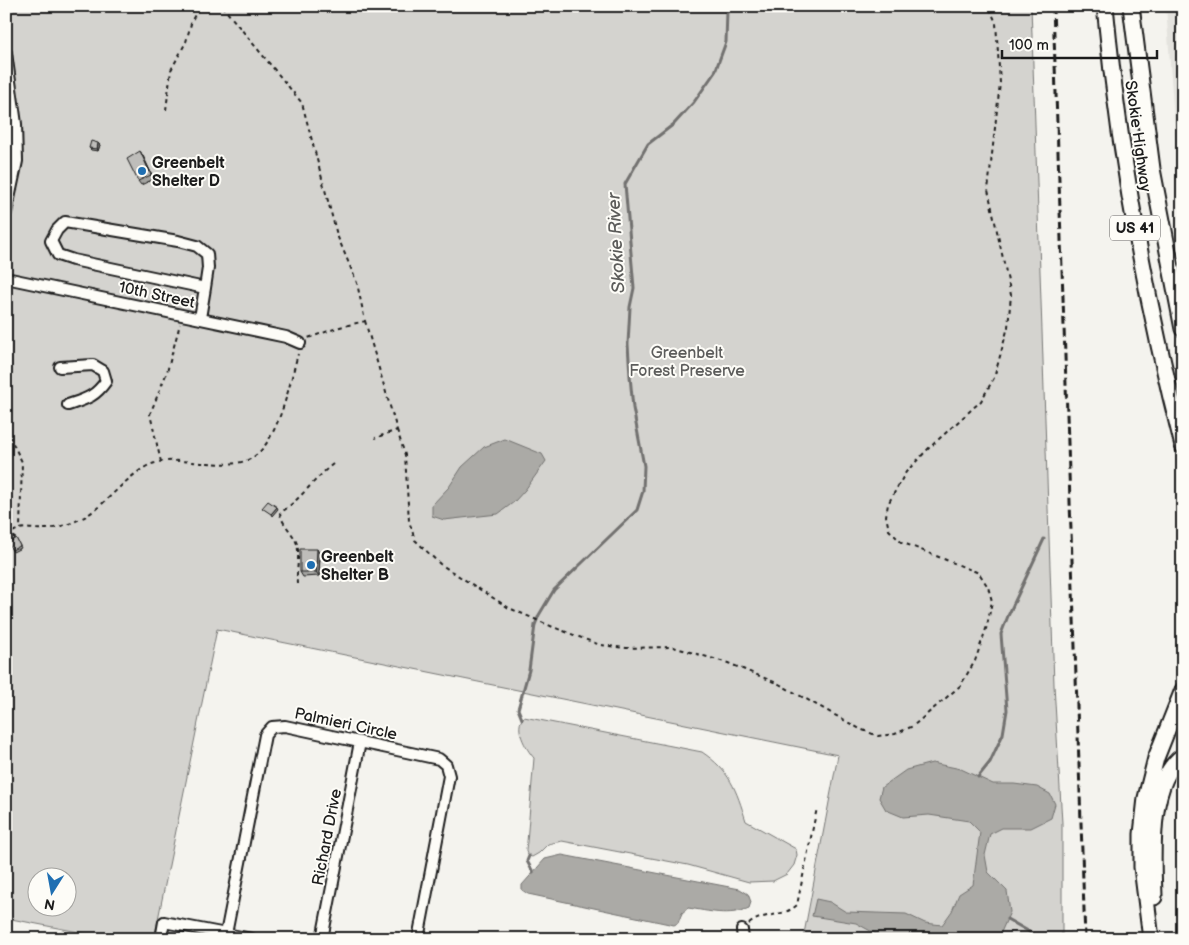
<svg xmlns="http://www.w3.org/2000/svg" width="1189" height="945" font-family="'Balsamiq Sans',sans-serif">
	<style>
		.built { fill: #e4e3de }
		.green { fill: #d4d3cf; stroke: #787876; fill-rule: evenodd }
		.water { fill: #abaaa6; stroke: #72716f }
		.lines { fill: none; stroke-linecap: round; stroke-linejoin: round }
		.stream { stroke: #72716f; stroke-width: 3 }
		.minor-casing { stroke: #1c1c1c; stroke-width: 14 }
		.highway-casing { stroke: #1c1c1c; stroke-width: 19 }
		.path { stroke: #1c1c1c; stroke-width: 2; stroke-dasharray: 4 4; stroke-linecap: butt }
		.minor { stroke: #fdfcf7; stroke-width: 10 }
		.highway { stroke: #fdfcf7; stroke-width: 15 }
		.rail { stroke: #1c1c1c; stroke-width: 3; stroke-dasharray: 8 4; stroke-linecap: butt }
		.wall { fill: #a3a3a0; stroke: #1c1c1c }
		.shaded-wall { fill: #858482; stroke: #1c1c1c }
		.building { fill: #bebdba; stroke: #1c1c1c }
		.poi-dot { fill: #1f6fb2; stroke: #fdfcf7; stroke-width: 2 }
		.labels { text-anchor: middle; stroke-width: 4; stroke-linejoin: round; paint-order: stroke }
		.shield { fill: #fdfcf7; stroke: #605f5e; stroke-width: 1 }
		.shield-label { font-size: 15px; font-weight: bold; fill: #1c1c1c }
		.street-label { font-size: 16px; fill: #1c1c1c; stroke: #fdfcf7 }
		.poi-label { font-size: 16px; font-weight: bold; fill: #1c1c1c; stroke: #fdfcf7; text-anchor: start }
		.park-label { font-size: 16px; fill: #5c5c5b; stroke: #fdfcf7 }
		.water-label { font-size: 18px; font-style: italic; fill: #5c5c5a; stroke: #fdfcf7 }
	</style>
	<rect width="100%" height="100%" fill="#f4f3ee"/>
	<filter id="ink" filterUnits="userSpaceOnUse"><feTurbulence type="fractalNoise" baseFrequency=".02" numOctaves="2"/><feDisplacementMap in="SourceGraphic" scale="10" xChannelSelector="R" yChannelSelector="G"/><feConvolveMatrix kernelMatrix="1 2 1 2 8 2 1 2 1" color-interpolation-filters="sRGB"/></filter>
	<g filter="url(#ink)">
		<path class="built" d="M1166 6H1183V201L1178 179Z"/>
		<path class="green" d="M6 6H1031L1054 685 1062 823V939H803L838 755 217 629 154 939H115L6 918ZM38 878H68V908H38Z
			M524 717 702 752C730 771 736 789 746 821L796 849 797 855 794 865 787 874 773 881 749 882 688 865 562 841 548 844 539 853 532 857C524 855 526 849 527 842L534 758C526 749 513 727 524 717Z"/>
		<path class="water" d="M505 439 542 454 546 461 525 490 514 502 498 514 444 520 432 516V505L449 487 462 467 484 447Z
			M932 763 961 769 993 784H1014L1037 787 1050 794 1055 804 1051 818 1031 828H1002L990 834 985 855 988 872 1007 891 1010 912 998 939H885L856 923 812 916 816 899 830 902 846 912 906 914 925 923 942 925 952 911 959 894 973 885 980 832 969 821 929 815 903 817 886 810 879 798 882 787 906 770Z
			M562 855 740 889 748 894 751 902 749 908C729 917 709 911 688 908L682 913 678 923 674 925 528 894 522 890V885L545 859Z"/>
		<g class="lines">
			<path class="stream" d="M522 719 518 709 529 670 535 625 539 615 554 590 637 510 643 491 644 466 633 408 630 376 628 344 630 307 634 288 625 184 648 144 674 124 694 102 715 72 726 42 727 11 726 6
				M978 777 990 762 1003 734 1007 710 1001 634 1008 616 1044 539
				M529 856 527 861 533 872
				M1007 919 1028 931 1038 939"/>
			<defs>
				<path id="minor" d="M6 53 16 124 17 161 6 213
					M6 278 286 337 300 343
					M200 318 205 288 73 260 58 255 51 241 57 230 65 222 178 241 197 246 207 254 208 268 205 288
					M60 367 93 365 103 371 106 381C95 397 86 399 68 405
					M742 930 743 939
					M226 934 265 735 272 727 285 726 439 759 446 765 449 776 418 939
					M161 939 164 922 252 939
					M322 939 360 742"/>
				<path id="highway" d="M1105 6C1119 155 1146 301 1183 446
					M1131 6 1152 169 1183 329
					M1154 897C1153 858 1147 781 1183 756
					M1151 939 1142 867V834L1146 798 1156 758 1183 690"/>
			</defs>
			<use href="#minor" class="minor-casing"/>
			<use href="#highway" class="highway-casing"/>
			<path class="path" d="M222 6 302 103 337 235 357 283 365 321 340 327 308 338
				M166 110 171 70 186 42 192 20 200 6
				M365 321 397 430 375 438
				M6 429 22 462 20 528
				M397 430 405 455 409 521 415 540 440 564 509 608 553 627 600 645 626 648 673 647 728 663 779 684 860 729 878 736 895 734 913 726 960 686 975 661 987 626 992 601 988 587 979 573 901 542 889 530 886 516 888 504 906 472 929 448 981 401 994 378 1008 327 1011 295 988 190 1000 83 996 23 989 6
				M161 462 150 414 167 372 180 324
				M6 531 16 539
				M6 536C10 534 15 530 20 529 26 527 35 530 42 529 56 529 74 523 86 516 108 503 132 469 155 463 172 458 191 463 208 463 221 464 238 465 250 459 278 445 290 382 298 354
				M297 584C296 572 300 555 297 544 293 532 282 525 280 513 300 500 314 479 333 464
				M749 924C763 912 783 918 797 905L817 808"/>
			<use href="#minor" class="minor"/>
			<use href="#highway" class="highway"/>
			<path class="rail" d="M1053 6 1085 939"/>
		</g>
		<path class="wall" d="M100 145 98 151 91 150 89 148Z
			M140 151 143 156 154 179 141 185 138 181Z
			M16 538 21 548 13 552 8 543Z
			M320 554 319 576 303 577 300 572Z"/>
		<path class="shaded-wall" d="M98 143 100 145 98 151 97 149Z
			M140 151 143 156 154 179 151 175Z
			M277 507 278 509 272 516 271 514Z
			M317 549 320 554 319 576 316 572Z"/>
		<path class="building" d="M91 141 98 143 97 149 89 148Z
			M140 151 151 175 138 181 127 159Z
			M268 501 277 507 271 514 262 508Z
			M16 538 20 546 12 550 8 543Z
			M300 549H317L316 572H300Z"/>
	</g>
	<g class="poi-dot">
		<circle cx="142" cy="171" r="5"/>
		<circle cx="311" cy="565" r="5"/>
	</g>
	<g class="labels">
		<rect class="shield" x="1110" y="215.5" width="50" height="25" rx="4"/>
		<g class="shield-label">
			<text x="1135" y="233">US 41</text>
		</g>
		<g class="street-label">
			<text transform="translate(1139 136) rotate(82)" y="6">Skokie Highway</text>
			<text transform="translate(157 294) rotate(12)" y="6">10th Street</text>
			<text transform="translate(346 723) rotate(12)" y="6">Palmieri Circle</text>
			<text transform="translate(326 837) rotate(-79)" y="6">Richard Drive</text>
		</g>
		<g class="poi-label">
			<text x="152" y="168">Greenbelt<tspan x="152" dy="18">Shelter D</tspan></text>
			<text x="321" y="562">Greenbelt<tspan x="321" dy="18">Shelter B</tspan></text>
		</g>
		<g class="park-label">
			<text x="687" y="358">Greenbelt<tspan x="687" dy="18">Forest Preserve</tspan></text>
		</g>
		<g class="water-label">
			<text transform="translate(616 243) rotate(-93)" y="6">Skokie River</text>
		</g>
	</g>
	<rect width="1189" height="945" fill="none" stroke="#fdfcf7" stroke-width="25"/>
	<rect x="12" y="12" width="1164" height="920" fill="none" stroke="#1c1c1c" stroke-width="2" filter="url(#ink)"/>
	<g transform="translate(52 892) rotate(191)"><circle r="24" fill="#fdfcf7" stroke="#a3a29f"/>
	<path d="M0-4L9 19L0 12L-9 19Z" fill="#1f6fb2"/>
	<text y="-8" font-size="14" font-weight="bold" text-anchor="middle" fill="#1c1c1c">N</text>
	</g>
	<path d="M1002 50v8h155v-8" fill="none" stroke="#1c1c1c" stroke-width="2.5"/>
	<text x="1009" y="50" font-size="15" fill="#1c1c1c" stroke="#fdfcf7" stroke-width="4" paint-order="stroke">100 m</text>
</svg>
